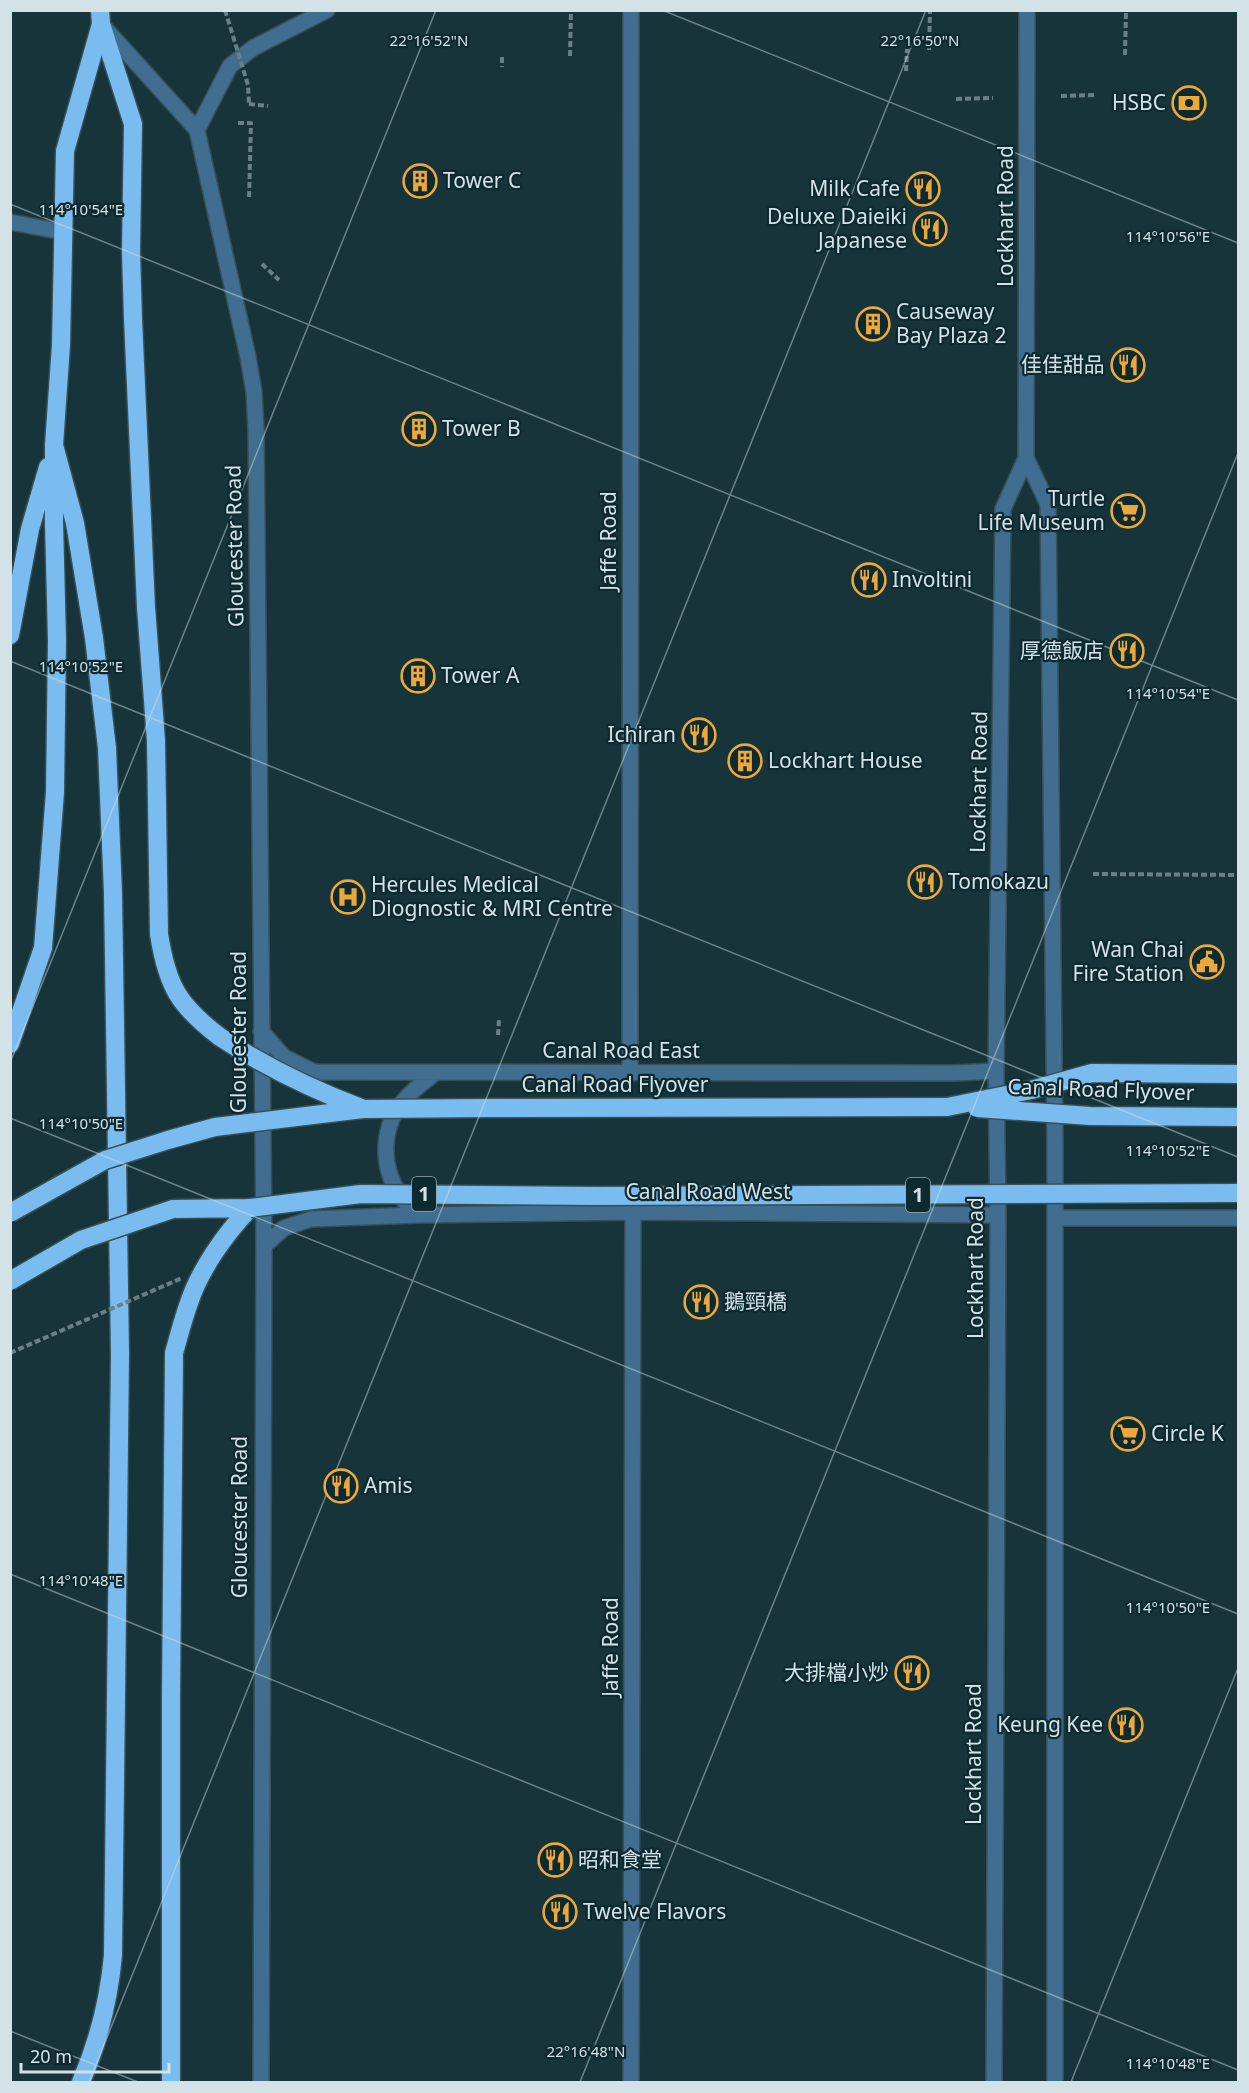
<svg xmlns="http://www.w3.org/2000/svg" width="1249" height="2093" font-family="'Noto Sans','Noto Sans TC',sans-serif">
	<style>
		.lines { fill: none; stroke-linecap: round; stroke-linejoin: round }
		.minor-casing { stroke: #365056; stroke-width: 18 }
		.highway-casing { stroke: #365056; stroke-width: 21 }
		.path { stroke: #6a8086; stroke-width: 4; stroke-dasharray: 6 3; stroke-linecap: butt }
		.minor { stroke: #406d90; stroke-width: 15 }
		.highway { stroke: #7bbcf0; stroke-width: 18 }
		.highway-bridge-casing { stroke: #365056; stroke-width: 21; stroke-linecap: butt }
		.path-bridge { stroke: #6a8086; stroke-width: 4; stroke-dasharray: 6 3; stroke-linecap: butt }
		.highway-bridge { stroke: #7bbcf0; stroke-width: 18 }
		.ticks { fill: none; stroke: #d2e2e6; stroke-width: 1.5; stroke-opacity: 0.45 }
		.labels { text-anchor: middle; stroke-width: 4.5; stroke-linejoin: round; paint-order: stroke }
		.shield { fill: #0e2a31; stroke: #97abb0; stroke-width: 1.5 }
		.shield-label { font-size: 20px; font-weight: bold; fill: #d2e2e6 }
		.poi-label { font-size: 21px; fill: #d2e2e6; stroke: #0e2a31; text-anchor: start }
		.street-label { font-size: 21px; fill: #d2e2e6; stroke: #0e2a31 }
		.ticks-label { font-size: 15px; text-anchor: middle; fill: #d2e2e6; stroke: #0e2a31; stroke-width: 4.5; stroke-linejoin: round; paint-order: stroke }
	</style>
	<rect width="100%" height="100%" fill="#18343b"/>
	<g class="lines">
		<defs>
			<path id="minor" d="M102 25 197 130 248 357 254 392 256 429 264 1246 261 2082
				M197 130 230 66 253 48 327 10
				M10 222 63 232
				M1026 458 1048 504 1055 1146V2082
				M261 1031 284 1057 314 1072 955 1073 996 1071
				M630 1072 631 10
				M418 1215C412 1209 404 1202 399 1194 380 1164 381 1125 406 1098 414 1089 425 1081 435 1073
				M1055 1218H1238
				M264 1246 284 1228 311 1219 418 1215 633 1212 998 1215
				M631 2082 633 1212
				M994 2082 998 1215 996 1071 1003 509 1026 458 1027 10"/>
			<path id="highway" d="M101 24 133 124 131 252 133 319 146 607 156 741 159 934C167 986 179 1006 220 1037
				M54 445 75 523 94 638 107 748 113 893 120 1354 113 1955C109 2000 99 2040 81 2082
				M10 635 30 529 48 467
				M10 1044 43 948 55 792 57 640 54 523V445L61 345 65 151 101 24 100 10
				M492 1108 947 1107
				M173 1209 250 1208
				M171 2082V1697L174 1353C179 1336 183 1319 189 1303 200 1269 226 1233 250 1208"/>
		</defs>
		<use href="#minor" class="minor-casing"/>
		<use href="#highway" class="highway-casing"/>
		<path class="path" d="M929 50 930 10
			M1125 55 1126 10
			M570 56 571 10
			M502 57V67
			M906 71 907 49
			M1061 96 1096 95
			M956 99 993 98
			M249 104 268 106
			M238 123H251L249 199
			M262 264 279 280
			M1093 874 1238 875
			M498 1035 499 1020"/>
		<use href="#minor" class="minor"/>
		<use href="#highway" class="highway"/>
		<defs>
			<path id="highway-bridge" d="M220 1037C265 1067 311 1089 361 1108
				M947 1107 1031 1090 1092 1073 1238 1074
				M977 1108 1090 1116 1238 1117
				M250 1208 361 1194 598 1196 1238 1193
				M10 1213 105 1160 168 1140 215 1127 363 1109 492 1108
				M10 1281 81 1240 173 1209"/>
		</defs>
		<use href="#highway-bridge" class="highway-bridge-casing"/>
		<path class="path-bridge" d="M225 10 248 85 249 104
			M10 1353 182 1278"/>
		<use href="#highway-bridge" class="highway-bridge"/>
	</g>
	<path class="ticks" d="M662 10 1238 243M10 204 1238 700M10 661 1238 1157M10 1063 436 10M10 1118 1238 1614M10 1574 1238 2070M10 2031 138 2082M89 2082 926 10M580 2082 1238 453M1071 2082 1238 1668"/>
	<defs>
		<symbol id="bank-ring" viewBox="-11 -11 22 22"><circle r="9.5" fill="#0e2a31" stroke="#eca93a" stroke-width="1.5"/><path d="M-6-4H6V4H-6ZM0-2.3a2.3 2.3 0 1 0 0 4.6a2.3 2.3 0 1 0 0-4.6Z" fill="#eca93a"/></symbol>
		<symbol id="building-ring" viewBox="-11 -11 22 22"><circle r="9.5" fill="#0e2a31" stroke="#eca93a" stroke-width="1.5"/><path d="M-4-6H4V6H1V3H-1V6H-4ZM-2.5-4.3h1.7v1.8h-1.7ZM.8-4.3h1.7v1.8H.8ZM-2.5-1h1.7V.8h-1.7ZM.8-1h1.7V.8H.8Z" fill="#eca93a"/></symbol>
		<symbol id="restaurant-ring" viewBox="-11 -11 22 22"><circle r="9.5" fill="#0e2a31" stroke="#eca93a" stroke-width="1.5"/><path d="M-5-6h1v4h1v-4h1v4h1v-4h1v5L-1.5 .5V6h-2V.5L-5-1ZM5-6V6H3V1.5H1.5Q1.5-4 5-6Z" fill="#eca93a"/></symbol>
		<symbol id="supermarket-ring" viewBox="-11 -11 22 22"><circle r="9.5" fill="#0e2a31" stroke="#eca93a" stroke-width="1.5"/><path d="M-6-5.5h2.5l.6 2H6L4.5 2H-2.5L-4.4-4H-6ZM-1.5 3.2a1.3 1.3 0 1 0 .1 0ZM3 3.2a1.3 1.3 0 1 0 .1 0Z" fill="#eca93a"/></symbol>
		<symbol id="hospital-ring" viewBox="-11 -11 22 22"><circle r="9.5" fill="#0e2a31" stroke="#eca93a" stroke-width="1.5"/><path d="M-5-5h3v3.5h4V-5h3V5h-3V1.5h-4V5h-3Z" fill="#eca93a"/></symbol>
		<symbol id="civic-ring" viewBox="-11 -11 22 22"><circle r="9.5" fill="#0e2a31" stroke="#eca93a" stroke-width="1.5"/><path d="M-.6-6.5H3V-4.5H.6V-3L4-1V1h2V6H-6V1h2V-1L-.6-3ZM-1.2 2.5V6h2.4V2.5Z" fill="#eca93a"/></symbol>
	</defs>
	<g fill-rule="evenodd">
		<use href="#bank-ring" x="1170" y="84" width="38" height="38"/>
		<use href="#building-ring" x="401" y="162" width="38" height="38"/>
		<use href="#restaurant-ring" x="904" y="170" width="38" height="38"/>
		<use href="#restaurant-ring" x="911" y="210" width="38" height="38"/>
		<use href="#building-ring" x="854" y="305" width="38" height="38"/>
		<use href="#restaurant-ring" x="1109" y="346" width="38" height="38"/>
		<use href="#building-ring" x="400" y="410" width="38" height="38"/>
		<use href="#supermarket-ring" x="1109" y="492" width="38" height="38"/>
		<use href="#restaurant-ring" x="850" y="561" width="38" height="38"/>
		<use href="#restaurant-ring" x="1108" y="632" width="38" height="38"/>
		<use href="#building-ring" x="399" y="657" width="38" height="38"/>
		<use href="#restaurant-ring" x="680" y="716" width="38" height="38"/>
		<use href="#building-ring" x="726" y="742" width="38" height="38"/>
		<use href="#restaurant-ring" x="906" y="863" width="38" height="38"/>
		<use href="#hospital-ring" x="329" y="878" width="38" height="38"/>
		<use href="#civic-ring" x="1188" y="943" width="38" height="38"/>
		<use href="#restaurant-ring" x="682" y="1283" width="38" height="38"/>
		<use href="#supermarket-ring" x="1109" y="1415" width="38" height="38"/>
		<use href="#restaurant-ring" x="322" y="1467" width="38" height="38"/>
		<use href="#restaurant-ring" x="893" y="1654" width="38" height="38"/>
		<use href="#restaurant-ring" x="1107" y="1706" width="38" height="38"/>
		<use href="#restaurant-ring" x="536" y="1841" width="38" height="38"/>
		<use href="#restaurant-ring" x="541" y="1893" width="38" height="38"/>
	</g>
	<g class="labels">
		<g class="shield">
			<rect x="412" y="1177" width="24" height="34" rx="4.5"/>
			<rect x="906" y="1178" width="24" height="34" rx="4.5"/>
		</g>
		<g class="shield-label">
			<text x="424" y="1201">1</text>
			<text x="918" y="1202">1</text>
		</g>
		<g class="poi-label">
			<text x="1166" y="110" text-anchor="end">HSBC</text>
			<text x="443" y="188">Tower C</text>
			<text x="900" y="196" text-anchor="end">Milk Cafe</text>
			<text x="907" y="224" text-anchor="end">Deluxe Daieiki<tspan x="907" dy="24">Japanese</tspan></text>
			<text x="896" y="319">Causeway<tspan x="896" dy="24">Bay Plaza 2</tspan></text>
			<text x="1105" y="372" text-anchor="end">佳佳甜品</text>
			<text x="442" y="436">Tower B</text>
			<text x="1105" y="506" text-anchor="end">Turtle<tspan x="1105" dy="24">Life Museum</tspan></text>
			<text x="892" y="587">Involtini</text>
			<text x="1104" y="658" text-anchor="end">厚德飯店</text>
			<text x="441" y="683">Tower A</text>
			<text x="676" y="742" text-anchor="end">Ichiran</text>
			<text x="768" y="768">Lockhart House</text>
			<text x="948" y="889">Tomokazu</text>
			<text x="371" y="892">Hercules Medical<tspan x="371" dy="24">Diognostic &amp; MRI Centre</tspan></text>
			<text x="1184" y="957" text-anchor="end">Wan Chai<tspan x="1184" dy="24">Fire Station</tspan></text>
			<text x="724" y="1309">鵝頸橋</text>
			<text x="1151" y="1441">Circle K</text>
			<text x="364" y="1493">Amis</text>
			<text x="889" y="1680" text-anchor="end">大排檔小炒</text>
			<text x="1103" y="1732" text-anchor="end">Keung Kee</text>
			<text x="578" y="1867">昭和食堂</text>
			<text x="583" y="1919">Twelve Flavors</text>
		</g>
		<g class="street-label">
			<text transform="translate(1006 216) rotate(-90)" y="7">Lockhart Road</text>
			<text transform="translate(609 541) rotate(-90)" y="7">Jaffe Road</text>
			<text transform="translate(235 546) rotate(-91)" y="7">Gloucester Road</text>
			<text transform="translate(979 782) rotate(-89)" y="7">Lockhart Road</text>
			<text transform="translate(239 1032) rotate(-90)" y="7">Gloucester Road</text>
			<text x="621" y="1058">Canal Road East</text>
			<text x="615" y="1092">Canal Road Flyover</text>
			<text transform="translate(1101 1090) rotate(2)" y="7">Canal Road Flyover</text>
			<text x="708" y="1199">Canal Road West</text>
			<text transform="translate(976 1268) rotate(-90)" y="7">Lockhart Road</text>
			<text transform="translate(240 1517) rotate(-90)" y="7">Gloucester Road</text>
			<text transform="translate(611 1647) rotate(-90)" y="7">Jaffe Road</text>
			<text transform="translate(974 1754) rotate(-90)" y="7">Lockhart Road</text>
		</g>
	</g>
	<g class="ticks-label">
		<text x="429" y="46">22°16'52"N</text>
		<text x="920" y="46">22°16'50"N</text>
		<text x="81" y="215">114°10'54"E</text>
		<text x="1168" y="242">114°10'56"E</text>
		<text x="81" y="672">114°10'52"E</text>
		<text x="1168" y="699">114°10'54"E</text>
		<text x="81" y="1129">114°10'50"E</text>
		<text x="1168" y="1156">114°10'52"E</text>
		<text x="81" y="1586">114°10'48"E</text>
		<text x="1168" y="1613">114°10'50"E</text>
		<text x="586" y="2057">22°16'48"N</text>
		<text x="1168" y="2069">114°10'48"E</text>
	</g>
	<rect width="1249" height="2093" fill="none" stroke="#d2e2e6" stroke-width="24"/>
	<path d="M21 2063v9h148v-9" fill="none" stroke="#d2e2e6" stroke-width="3"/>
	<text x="30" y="2063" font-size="18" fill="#d2e2e6" stroke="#0e2a31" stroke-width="4.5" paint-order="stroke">20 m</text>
</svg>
